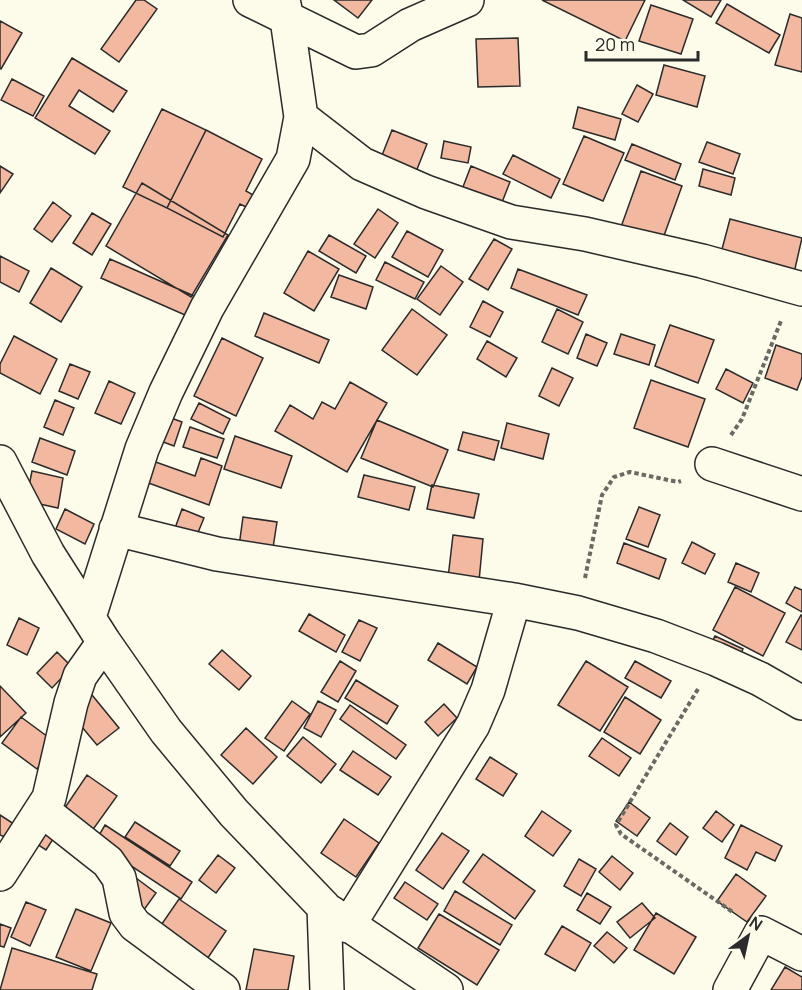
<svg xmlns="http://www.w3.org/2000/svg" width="802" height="990" font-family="Manrope,sans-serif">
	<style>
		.building { fill: #f2b8a0; stroke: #2b2b2b; stroke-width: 1.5 }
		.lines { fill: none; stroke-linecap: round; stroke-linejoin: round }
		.street-casing { stroke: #2b2b2b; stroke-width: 36 }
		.path { stroke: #6a6964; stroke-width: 4; stroke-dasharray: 4.5 3; stroke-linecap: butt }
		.street { stroke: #fdfbea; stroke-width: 33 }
	</style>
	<rect width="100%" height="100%" fill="#fdfbea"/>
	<path class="building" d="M136 0H144L157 9 119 62 101 49Z
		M334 0H372L358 18Z
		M542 0H645L625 41Z
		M683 0H721L711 17Z
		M727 4 780 35 769 53 716 23Z
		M651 5 693 19 681 54 639 41Z
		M790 14 802 18V72L775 65Z
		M0 21 22 33 1 69 0 68Z
		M518 38 520 86 478 87 476 39Z
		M72 58 127 91 113 112 79 90 69 106 110 131 95 154 35 118Z
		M664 65 705 76 697 107 656 95Z
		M12 79 44 96 33 116 1 100Z
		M637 85 653 94 638 122 622 114Z
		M578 107 621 119 615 140 573 128Z
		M162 109 206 130 167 208 123 187Z
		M206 130 262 159 246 191 255 196 248 208 240 204 223 237 167 208Z
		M392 130 427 144 410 187 375 173Z
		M584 136 624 153 603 201 563 184Z
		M444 141 471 147 468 163 441 158Z
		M707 142 740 154 733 174 699 162Z
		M632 144 681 164 675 180 625 160Z
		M513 155 560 179 551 198 503 174Z
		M0 166 13 174 0 193Z
		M471 166 510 182 495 220 456 205Z
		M703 169 735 178 731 195 699 186Z
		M641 171 682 186 662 241 621 227Z
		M142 183 228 235 191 297 106 246Z
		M53 202 71 216 52 242 34 229Z
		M378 209 398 223 375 258 354 244Z
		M92 213 111 224 92 255 73 243Z
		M730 219 802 238 794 273 721 253Z
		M407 231 443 250 428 277 392 257Z
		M329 235 366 256 356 273 319 251Z
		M494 239 512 249 488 290 469 279Z
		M308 251 339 269 314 311 284 293Z
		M0 256 29 271 19 292 0 282Z
		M110 259 194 296 185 315 101 278Z
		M385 262 424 282 415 299 376 280Z
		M441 266 463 282 440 315 417 299Z
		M51 268 82 287 61 322 30 303Z
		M518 269 587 295 578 315 511 288Z
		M339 275 373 287 366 309 331 297Z
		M483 301 503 312 490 337 470 327Z
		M412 309 447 335 417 375 382 350Z
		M557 309 583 322 568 354 542 342Z
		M264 313 329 340 319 363 255 336Z
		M670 325 714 340 698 383 655 366Z
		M586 334 607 343 597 366 577 358Z
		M621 334 655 345 649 365 614 354Z
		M14 336 57 359 40 394 0 373V364Z
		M222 338 263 358 236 416 194 396Z
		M487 341 517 358 506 377 477 359Z
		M776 345 802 354V377L797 390 765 378Z
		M70 364 90 372 78 399 59 391Z
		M552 368 573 378 559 406 539 396Z
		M726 369 753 383 743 403 716 389Z
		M651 380 705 399 688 447 634 428Z
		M109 381 135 393 121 424 95 413Z
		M350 382 387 403 347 472 275 431 290 405 313 419 322 402 335 409Z
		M55 400 74 408 63 435 44 427Z
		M199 403 230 419 223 434 191 419Z
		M155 412 182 422 174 446 147 436Z
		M377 420 448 450 433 487 361 458Z
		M507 423 549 434 543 459 501 448Z
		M190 427 224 439 217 458 183 447Z
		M463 432 499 441 494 460 458 450Z
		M235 436 292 456 281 488 224 469Z
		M40 438 75 451 67 475 32 462Z
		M201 458 222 466 209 505 143 481 150 460 195 476Z
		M32 471 63 478 58 508 26 501Z
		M364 475 415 487 409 510 358 497Z
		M432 485 479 494 474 518 427 509Z
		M639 507 660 515 648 547 626 539Z
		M65 509 94 524 85 544 56 529Z
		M182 509 204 518 192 547 171 539Z
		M243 517 277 522 270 567 237 561Z
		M453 535 483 539 479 581 448 578Z
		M692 542 715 554 705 574 682 563Z
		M624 543 666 559 659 579 617 563Z
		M736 563 759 573 751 592 728 582Z
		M735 587 785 613 763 656 713 630Z
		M795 587 802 590V612L786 603Z
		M309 614 345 635 336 652 299 631Z
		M801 615H802V650L786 642Z
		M19 618 39 628 27 655 7 645Z
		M359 620 377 628 360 661 342 652Z
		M715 636 743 649 735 668 706 654Z
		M438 643 477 667 467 684 428 660Z
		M222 650 251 676 239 690 209 664Z
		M57 652 72 667 52 688 37 673Z
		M340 661 356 671 338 702 321 692Z
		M586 661 628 687 600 731 558 705Z
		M635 661 671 681 661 698 625 678Z
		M356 680 398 706 387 724 345 698Z
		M83 684 119 728 97 745 61 702Z
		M0 686 26 713 0 737Z
		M625 697 661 720 640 754 604 732Z
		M292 701 310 714 284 751 265 738Z
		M318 701 336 710 321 737 304 728Z
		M444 704 457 718 438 736 425 722Z
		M350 705 406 745 396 759 340 719Z
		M21 717 56 743 37 769 2 743Z
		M246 728 277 757 253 784 221 755Z
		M303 737 336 764 321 783 287 756Z
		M602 738 631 758 619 776 589 756Z
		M353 751 391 777 378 795 340 770Z
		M490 757 517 774 503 796 476 779Z
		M87 775 117 796 89 835 60 815Z
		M629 802 650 818 637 836 616 821Z
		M542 811 571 831 553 856 525 836Z
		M716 811 734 825 722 842 703 828Z
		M0 815 14 824 5 837 0 835Z
		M344 819 379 843 356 877 321 853Z
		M135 822 180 851 170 866 125 837Z
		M670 823 688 837 676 855 657 841Z
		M62 825 46 850 29 839Z
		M105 825 192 882 181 899 95 842Z
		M741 825 782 846 775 861 756 852 747 870 725 858Z
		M442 833 469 851 443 889 416 870Z
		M483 854 535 891 515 919 463 882Z
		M218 855 235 868 216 893 199 880Z
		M612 856 633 873 620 890 599 872Z
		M579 859 596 869 581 896 564 886Z
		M736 874 766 896 747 922 717 901Z
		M136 878 156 893 136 921 116 907Z
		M405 882 438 904 427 920 394 898Z
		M455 891 512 925 500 945 444 911Z
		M587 893 611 907 600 924 577 910Z
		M179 899 226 931 193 980 146 947Z
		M26 902 46 910 30 946 11 937Z
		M642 903 655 918 630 938 617 922Z
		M76 909 111 923 91 971 56 957Z
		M656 913 696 937 674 974 634 950Z
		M439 914 499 950 477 985 418 948Z
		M0 924 11 928 4 947 0 946Z
		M562 926 591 943 575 971 545 954Z
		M607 932 627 948 614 963 594 946Z
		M12 948 97 974 92 990H0Z
		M254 949 294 956 288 990H246Z
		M785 967 802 977V990H771Z"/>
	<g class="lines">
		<defs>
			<path id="street" d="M250 0 356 52 371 50 410 25 467 0
				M301 117 362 164 426 192 511 222 585 234 702 261 802 289
				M0 462 48 554 104 642 166 731 234 813 324 907 327 990
				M712 464 802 494
				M116 529 217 554 514 600 578 613 656 636 716 659 760 679 802 703
				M89 617 142 449 166 392 207 308 293 159 301 117 287 19 283 0
				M42 810 108 862 119 878 126 913 135 925 223 990
				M0 874 49 798 71 703 80 676 104 642
				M330 912 446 990
				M348 926 473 725 488 690 514 600
				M730 990 761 933 802 954"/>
		</defs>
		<use href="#street" class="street-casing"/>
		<path class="path" d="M731 435 742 419 781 321
			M585 578 602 495 614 477 630 472 678 482 681 481
			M698 689 616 825 621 834 734 913"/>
		<use href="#street" class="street"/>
	</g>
	<g transform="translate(748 936) rotate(33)" stroke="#fdfbea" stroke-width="4.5" paint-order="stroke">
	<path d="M0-4.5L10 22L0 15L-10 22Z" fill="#2b2b2b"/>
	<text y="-9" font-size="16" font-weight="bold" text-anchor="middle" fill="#2b2b2b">N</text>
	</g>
	<path d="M586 51v9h112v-9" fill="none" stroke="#2b2b2b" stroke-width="3"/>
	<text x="595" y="51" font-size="18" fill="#2b2b2b" stroke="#fdfbea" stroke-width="4.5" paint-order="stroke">20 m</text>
</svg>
